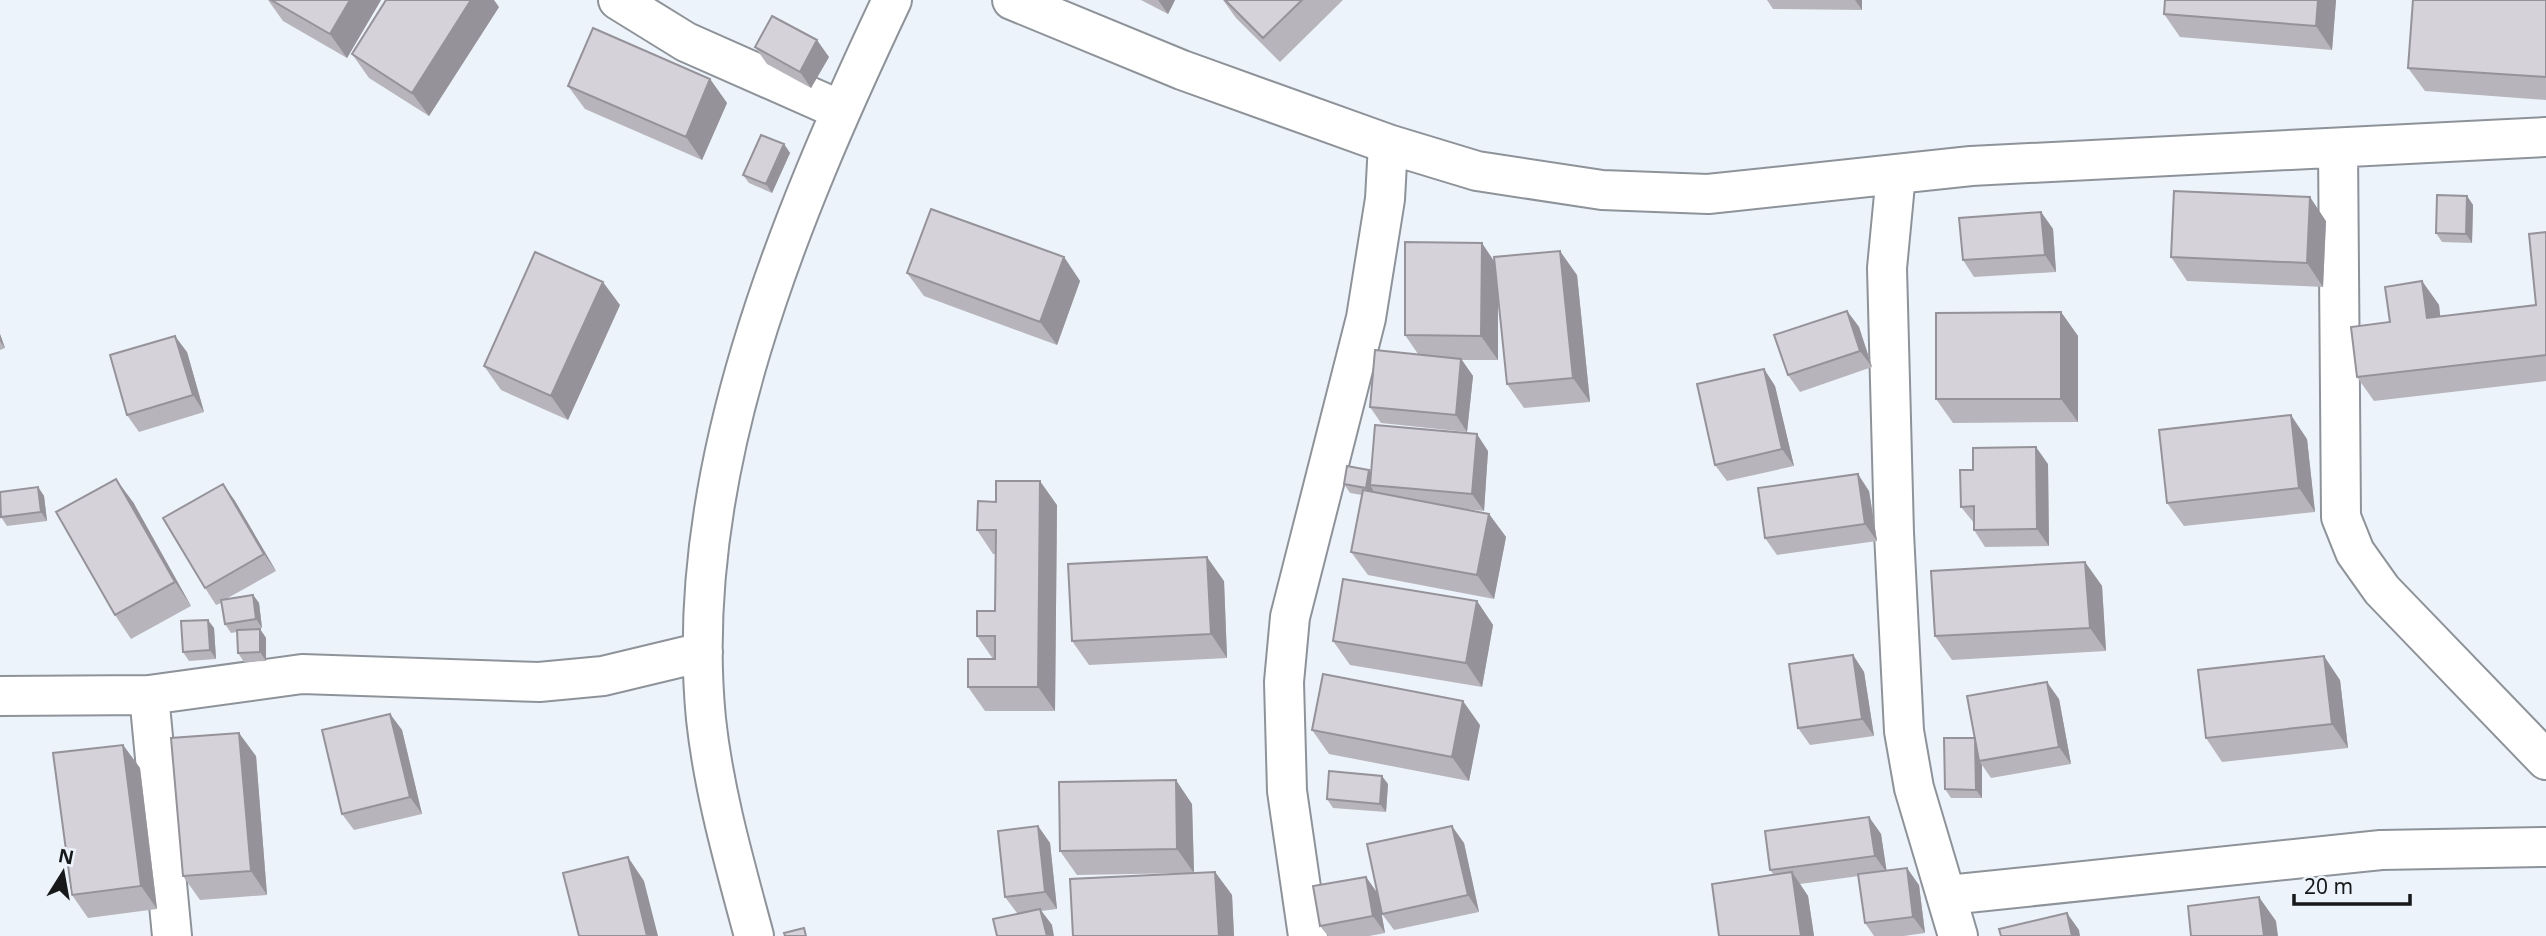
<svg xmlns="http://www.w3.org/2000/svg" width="2546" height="936" font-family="'Noto Sans',sans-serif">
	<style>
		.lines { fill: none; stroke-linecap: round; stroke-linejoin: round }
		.minor-casing { stroke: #8d9399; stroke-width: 42 }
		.minor { stroke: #fff; stroke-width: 38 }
		.wall { fill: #b7b5bb }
		.shaded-wall { fill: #959399 }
		.building { fill: #d5d2da; stroke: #959399; stroke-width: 2 }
	</style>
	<rect width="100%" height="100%" fill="#edf3fa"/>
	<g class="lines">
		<defs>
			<path id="minor" d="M618 0 686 42 840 110
				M1012 0 1182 70 1388 144 1477 171 1602 190 1708 194 1971 166 2546 137
				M2338 148 2341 517 2355 552 2382 590 2546 760
				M1896 174 1887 268 1894 533 1904 731 1914 788 1958 936
				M149 695 172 936
				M0 696 149 695 302 674 539 682 603 676 703 652
				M1948 895 2381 850 2546 847
				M754 936C735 865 714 793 706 719 682 473 789 218 892 0
				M1308 936 1287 791 1284 682 1290 617 1366 318 1385 199 1388 144"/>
		</defs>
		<use href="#minor" class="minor-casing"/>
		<use href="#minor" class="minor"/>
	</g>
	<path class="wall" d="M268 0H381L347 58 283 21Z
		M1141 0H1175L1168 14Z
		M1223 0H1343L1280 62 1236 18Z
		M1767 0H1862V10L1773 9Z
		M2336 0 2332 50 2180 37 2164 14Z
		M2546 0V100L2425 91 2408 68Z
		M499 7 429 116 369 78 352 54Z
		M755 47 829 57 811 88 767 64Z
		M710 79 727 103 702 160 585 109 568 86Z
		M784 144 790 153 772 193 749 183 743 175Z
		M2467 196 2473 205 2472 243 2442 242 2436 233Z
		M2041 212 2053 229 2056 272 1974 277 1963 260Z
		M2326 221 2323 287 2187 281 2171 257Z
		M2546 232V381L2374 401 2357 377 2422 281 2439 305 2440 316 2536 305Z
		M1064 257 1080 281 1057 345 924 296 907 273Z
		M1495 262 1577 275 1590 402 1524 408 1507 384 1498 293V360H1462L1473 376 1467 432 1381 423 1370 407 1418 354 1405 335Z
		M620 305 568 420 501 390 484 366Z
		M1847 311 1859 327 1872 367 1800 392 1788 375Z
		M2061 312 2078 336V422L1953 423 1936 399Z
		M0 334 5 348 0 350Z
		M187 352 204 412 139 432 127 415Z
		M1764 369 1775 386 1794 466 1727 481 1715 465Z
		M2307 439 2315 512 2184 526 2167 503Z
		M1488 451 1484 511 1466 509 1489 514 1506 537 1494 599 1368 575 1351 552 1362 495 1350 493 1344 484 1371 473Z
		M2048 464 2049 546 1985 547 1974 530V523L1961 507 1973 470Z
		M223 484 235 501 276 571 226 599 253 595 259 603 262 628 254 629H260L266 638V661L244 662 238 653 237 632 231 633 225 624 221 603 216 605 205 588Z
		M38 487 44 496 47 521 7 526 1 517Z
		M1869 491 1877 541 1777 555 1765 538Z
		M133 502 191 606 131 639 115 615Z
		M1057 505 1055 711H985L968 687 993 659 977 636 995 611 996 554H993L977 530Z
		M2085 562 2102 586 2106 651 1952 660 1935 636Z
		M1224 581 1227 658 1089 665 1072 641Z
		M1477 601 1493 625 1482 687 1350 665 1333 641Z
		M214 628 216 659 189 661 183 652Z
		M1853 655 1864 672 1874 736 1810 745 1798 728Z
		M2340 680 2348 748 2222 762 2206 738Z
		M2059 699 2071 764 1991 778 1982 765V798H1951L1945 789 1975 738Z
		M390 714 402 730 422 814 354 830 342 814Z
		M1480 725 1469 781 1329 754 1312 730Z
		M123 745 140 768 157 909 88 918 72 895Z
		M256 756 267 895 200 900 183 876Z
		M1388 784 1386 812 1333 808 1327 799Z
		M1192 804 1194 873 1215 872 1232 895 1234 936H1073L1186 873 1077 875 1060 851Z
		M1869 817 1881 834 1886 871 1919 885 1925 933 1904 936H1874L1865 923 1859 876 1800 884 1808 896 1814 936H1719L1774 875 1770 870Z
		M1038 826 1050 843 1057 909 1041 911 1052 925 1017 913 1005 897Z
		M1464 843 1479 912 1394 930 1382 914Z
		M1366 877 1378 894 1385 933 1369 936H1328L1320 926Z"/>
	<path class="shaded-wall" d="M350 0H381L347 58 330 34Z
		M471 0H494L499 7 429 116 412 93Z
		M1158 0H1175L1168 14Z
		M1855 0H1862V10Z
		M2318 0H2336L2332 50 2316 26Z
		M817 40 829 57 811 88 800 72Z
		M710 79 727 103 702 160 686 137Z
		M784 144 790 153 772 193 766 184Z
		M2467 196 2473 205 2472 243 2466 234Z
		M2310 197 2326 221 2323 287 2307 263Z
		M2041 212 2053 229 2056 272 2045 255Z
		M1482 243 1498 267V360L1481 336Z
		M1560 251 1577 275 1590 402 1573 378Z
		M1064 257 1080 281 1057 345 1040 322Z
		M2422 281 2439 305 2443 341 2427 318Z
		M603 282 620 305 568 420 551 396Z
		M1847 311 1859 327 1872 367 1860 351Z
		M2061 312 2078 336V422L2061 399Z
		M0 334 5 348 0 341Z
		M175 336 187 352 204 412 193 395Z
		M1461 359 1473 376 1467 432 1456 415Z
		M1764 369 1775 386 1794 466 1782 449Z
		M2291 415 2307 439 2315 512 2299 488Z
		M1477 434 1488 451 1484 511 1472 494Z
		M2036 447 2048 464 2049 546 2037 529Z
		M1369 470 1375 479 1370 485 1373 490 1372 497 1366 488Z
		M1858 474 1869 491 1877 541 1865 524Z
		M116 479 133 502 191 606 175 582Z
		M1040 481 1057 505 1055 711 1038 687Z
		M223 484 235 501 276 571 264 554Z
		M38 487 44 496 47 521 41 512Z
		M1489 514 1506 537 1494 599 1477 575Z
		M1207 557 1224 581 1227 658 1211 634Z
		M2085 562 2102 586 2106 651 2090 628Z
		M253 595 259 603 262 628 256 619Z
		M1477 601 1493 625 1482 687 1466 663Z
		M208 620 214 628 216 659 210 650Z
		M260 629 266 638V661L260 652Z
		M1853 655 1864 672 1874 736 1862 719Z
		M2324 656 2340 680 2348 748 2332 724Z
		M2047 682 2059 699 2071 764 2059 747Z
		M1463 701 1480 725 1469 781 1452 757Z
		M390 714 402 730 422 814 410 797Z
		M239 733 256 756 267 895 251 871Z
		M1976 738 1979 761 1982 765V798L1976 790Z
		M123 745 140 768 157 909 141 886Z
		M1382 776 1388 784 1386 812 1380 804Z
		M1176 780 1192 804 1194 873 1177 849Z
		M1869 817 1881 834 1887 873 1875 856Z
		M1038 826 1050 843 1057 909 1045 892Z
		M1452 826 1464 843 1479 912 1468 895Z
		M628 857 644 881 658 936H647Z
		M1907 868 1919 885 1925 933 1913 917Z
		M1215 872 1232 895 1234 936H1219Z
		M1792 872 1808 896 1814 936H1801Z
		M1366 877 1378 894 1385 933 1373 916Z
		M2259 897 2276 921 2278 936H2264Z
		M1040 909 1052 925 1054 936H1047Z
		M2067 913 2079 930 2080 936H2072Z"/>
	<path class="building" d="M271 0H350L330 34Z
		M386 0H471L412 93 352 54Z
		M1225 0H1302L1263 38Z
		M2165 0H2318L2316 26 2164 14Z
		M2413 0H2546V77L2408 68Z
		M772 16 817 40 800 72 755 47Z
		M593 28 710 79 686 137 568 86Z
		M761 135 784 144 766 184 743 175Z
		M2174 191 2310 197 2307 263 2171 257Z
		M2437 195 2467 196 2466 234 2436 233Z
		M931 209 1064 257 1040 322 907 273Z
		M2041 212 2045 255 1963 260 1959 218Z
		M2546 232V355L2357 377 2351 327 2390 322 2385 287 2422 281 2427 318 2536 305 2529 234Z
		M1405 242 1482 243 1481 336 1405 335Z
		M1560 251 1573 378 1507 384 1494 257Z
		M535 252 603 282 551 396 484 366Z
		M1847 311 1860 351 1788 375 1774 335Z
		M2061 312V399H1936V313Z
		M175 336 193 395 127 415 110 355Z
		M1375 350 1461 359 1456 415 1370 407Z
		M1764 369 1782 449 1715 465 1697 384Z
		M2291 415 2299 488 2167 503 2159 430Z
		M1375 425 1477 434 1472 494 1370 485Z
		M2036 447 2037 529 1974 530V506L1961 507 1960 470H1973V448Z
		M1347 466 1369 470 1366 488 1344 484Z
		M1858 474 1865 524 1765 538 1758 488Z
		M116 479 175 582 115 615 56 512Z
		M996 481H1040L1038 687H968V659H995V636H977V611H995L996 530H977L978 501 996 502Z
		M223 484 264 554 205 588 163 518Z
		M38 487 41 512 1 517 0 492Z
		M1363 490 1489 514 1477 575 1351 552Z
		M1207 557 1211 634 1072 641 1068 564Z
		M2085 562 2090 628 1935 636 1931 571Z
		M1343 579 1477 601 1466 663 1333 641Z
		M253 595 256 619 225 624 221 600Z
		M208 620 210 650 183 652 181 621Z
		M260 629V652L238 653 237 630Z
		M1853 655 1862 719 1798 728 1789 664Z
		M2324 656 2332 724 2206 738 2198 670Z
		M1323 674 1463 701 1452 757 1312 730Z
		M2047 682 2059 747 1979 761 1967 696Z
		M390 714 410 797 342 814 322 730Z
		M239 733 251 871 183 876 171 738Z
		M1944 738H1975L1976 790 1945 789Z
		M123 745 141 886 72 895 53 753Z
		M1329 771 1382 776 1380 804 1327 799Z
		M1176 780 1177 849 1060 851 1059 782Z
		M1869 817 1875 856 1770 870 1765 831Z
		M1038 826 1045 892 1005 897 998 831Z
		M1452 826 1468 895 1382 914 1367 844Z
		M628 857 647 936H579L563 873Z
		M1907 868 1913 917 1865 923 1858 874Z
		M1215 872 1219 936H1073L1070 879Z
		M1792 872 1801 936H1719L1712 884Z
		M1366 877 1373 916 1320 926 1313 886Z
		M2259 897 2264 936H2191L2188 906Z
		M1040 909 1047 936H997L993 919Z
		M2067 913 2072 936H2001L1999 929Z
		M804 928 806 936H785L784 933Z"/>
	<g transform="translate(63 873) rotate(11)" stroke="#edf3fa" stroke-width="5" paint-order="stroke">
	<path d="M0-5L12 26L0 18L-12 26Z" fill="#16181a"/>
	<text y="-10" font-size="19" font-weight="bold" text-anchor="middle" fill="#16181a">N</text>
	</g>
	<path d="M2294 894v10h116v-10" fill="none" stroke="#16181a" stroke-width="3.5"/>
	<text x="2304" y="894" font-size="21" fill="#16181a" stroke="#edf3fa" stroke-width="5" paint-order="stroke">20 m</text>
</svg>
